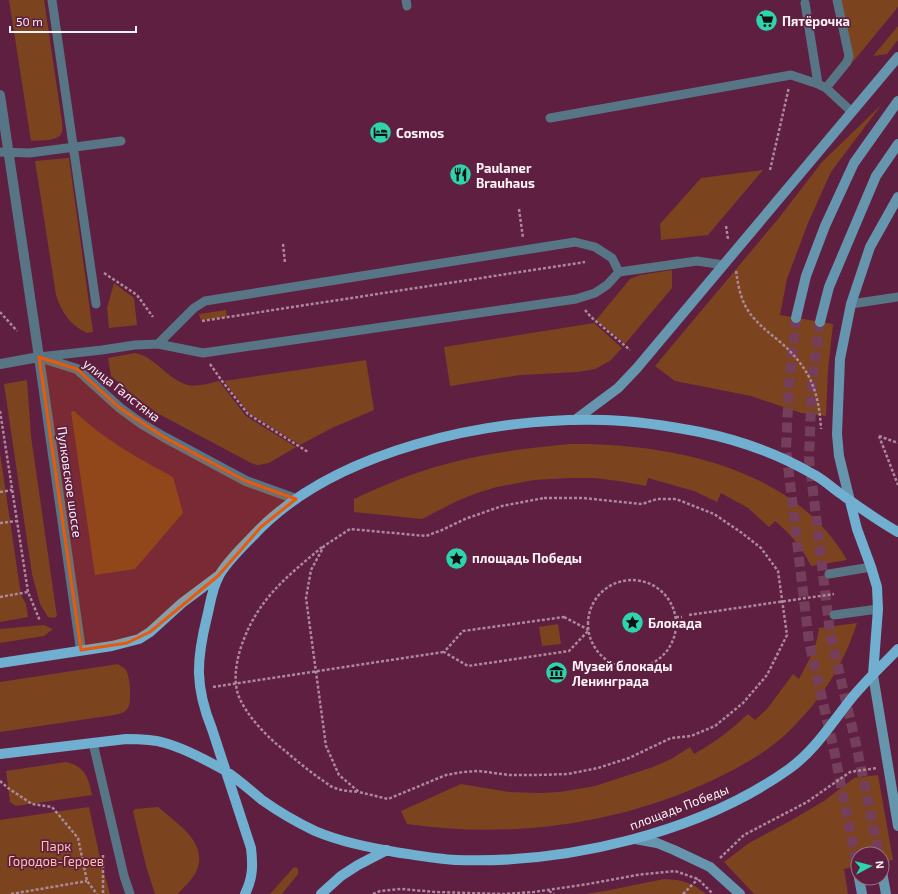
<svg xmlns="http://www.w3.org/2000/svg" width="898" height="894" font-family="'Exo 2',sans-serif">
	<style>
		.green { fill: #7c431f }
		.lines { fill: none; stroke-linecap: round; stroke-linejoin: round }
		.secondary-tunnel { stroke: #753f5b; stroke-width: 10; stroke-dasharray: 10 5; stroke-linecap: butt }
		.path { stroke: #ac889a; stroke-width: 2.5; stroke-dasharray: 3 2; stroke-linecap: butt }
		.service { stroke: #577585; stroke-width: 9 }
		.minor { stroke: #577585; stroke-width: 10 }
		.tertiary { stroke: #577585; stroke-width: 10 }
		.secondary { stroke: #6596ae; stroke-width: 10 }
		.primary { stroke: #70afcf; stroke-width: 10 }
		.marked { fill: #e8590c; fill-opacity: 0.2; stroke: #e8590c; stroke-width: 3; stroke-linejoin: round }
		.labels { text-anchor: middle; stroke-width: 3.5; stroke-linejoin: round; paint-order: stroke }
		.poi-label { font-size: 13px; font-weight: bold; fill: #faf2f5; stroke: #5e1f40; text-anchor: start }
		.street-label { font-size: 13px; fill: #faf2f5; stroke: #5e1f40 }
		.park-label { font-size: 13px; fill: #fbc5a6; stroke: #5e1f40 }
	</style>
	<rect width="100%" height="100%" fill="#5e1f40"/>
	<path class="green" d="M9 0H44L62 122C62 125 63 129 62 132 59 142 40 140 31 141Z
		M841 0H898V7L852 63Z
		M898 26V40L887 54 873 56Z
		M882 104 831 172 808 223 787 279 780 315 833 324 828 370 826 416 801 413 751 396 675 381 655 366 778 219 822 162Z
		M69 158 93 332 87 333C70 325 62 313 56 295L35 161Z
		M763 170 708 235 661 240 660 224 701 178Z
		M672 270V288L625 344 596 320 630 279 640 275Z
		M114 283 134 298 137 325 109 328 107 308Z
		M226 310 227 317 202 320 200 318 199 314Z
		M594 323 622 348 610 361 595 369 578 372 520 375 450 386 444 347Z
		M135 353C156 357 168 380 188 385 198 387 210 383 219 381L246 416 296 447 269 463 258 465 253 464 157 413 132 394 111 376 108 358Z
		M366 360 374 410 332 428 300 445 249 413 224 381Z
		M27 380 31 436 56 610 57 616 54 618 48 617 40 604 32 574 4 384Z
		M74 411C105 440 136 457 173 477L183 513 135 569 95 575 71 412Z
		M570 444C669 443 794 467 847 560L811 566C803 549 790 533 775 521L769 527 748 508 721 493 717 502 694 491 648 478 646 486 619 481 594 478H570L534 480 497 487 477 493 457 501 422 519 354 512V499C384 485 414 472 446 464 486 453 528 448 570 444Z
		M0 453 21 595 26 604 28 617 0 622Z
		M857 623C843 667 819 703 785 735 764 754 738 768 713 780 617 825 511 839 407 824L401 811 461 784 509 792 540 793 560 792 595 786 653 767 673 758 690 747 694 754C714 743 731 730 748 714L755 720 767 709 793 674 799 679C808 662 817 647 819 628Z
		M558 624 561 644 542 646 539 627Z
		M44 625 53 629 44 636 0 643V629Z
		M118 664C120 666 124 667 126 670 130 676 132 702 128 708 125 713 119 714 114 715L0 732V682Z
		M66 762C86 767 88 777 92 795L16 806 10 802 6 771Z
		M878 775 893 860 882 862V854H858V866L844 869 848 894H754L724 862 749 843 790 821 824 801 854 778Z
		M89 807 100 858 110 894H0V820Z
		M158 807C176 823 210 843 196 872 192 880 184 887 178 894H155L146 866 133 811 135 809Z
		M294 867 298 868V874L282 894H270Z
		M664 879C683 880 691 882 706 894H586L610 890Z"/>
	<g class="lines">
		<path class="secondary-tunnel" d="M796 318 789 384 786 449 809 642 834 750 857 866
			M820 322 812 382 809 458 830 633 856 744 879 854"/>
		<path class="path" d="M770 170 789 87
			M519 209 523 238
			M726 226 728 239
			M283 244 285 263
			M736 271C738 284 740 297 747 309 756 323 767 331 779 341 809 367 819 390 821 429
			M104 273 137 295 153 317
			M585 310 591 317 630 350
			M0 312 17 331
			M202 321 585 262
			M210 364 222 381 248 414 308 452
			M0 411 28 592 40 621
			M879 436 898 485
			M879 436 898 443
			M0 492 12 490
			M544 498H583L642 504 657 499H676L714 514 742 533 761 548 778 571 787 635 767 675 743 703 715 726 691 736 671 738 629 758 598 768 568 774 538 775H509L479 771 463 772 446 775 388 799 359 792 339 775 326 746 306 598 311 570 324 546 350 529 426 536 442 530 465 519 502 506Z
			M0 523 17 521
			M322 547C301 565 279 582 263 604 246 627 228 669 239 697 247 716 268 738 284 750 297 761 310 772 325 782 328 784 331 787 335 788 342 791 351 791 359 792
			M588 624a44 44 0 1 1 88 0a44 44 0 1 1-88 0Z
			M0 597 28 592
			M689 615 834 594
			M564 617 589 630 569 651 468 666 444 652 463 631Z
			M676 617H682
			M213 687 444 652
			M0 781 8 788 32 804 52 807 78 838 87 881 97 894
			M103 855V894
			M720 858 744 835 807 802 850 772 877 768
			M549 891 554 894
			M11 894 87 881
			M373 894 380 891 401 889 436 892 467 893 504 894 534 892 588 884 637 875 675 871 698 879 713 894
			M683 894 698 879"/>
		<path class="service" d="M52 0 96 304
			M406 0 407 6
			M805 3 818 84 826 88 852 112
			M826 88 847 62 849 56 837 0
			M550 118 791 75 818 84
			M0 152 29 153 121 141
			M851 304 898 297
			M158 344 194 308 205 301 524 250 575 242 595 247 612 258 619 272
			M39 357 102 350 135 345 158 344 203 353 576 299 595 293 607 285 619 272 697 261 724 265
			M829 574 871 567
			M834 615 878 609
			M93 743 124 876 130 894"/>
		<path class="minor" d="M0 364 39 357 81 650"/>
		<path class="tertiary" d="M0 95 39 357 77 369 120 408 142 424 164 437 246 481 296 499"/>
		<path class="secondary" d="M796 318 806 276 825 226 854 163 898 101
			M820 322 829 287 876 176 898 144
			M575 420 618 388 637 368 898 57
			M850 501 839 456 837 434 840 359 851 304 870 247 898 197
			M873 675 898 826
			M635 839 657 843 674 850 710 867 740 894
			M857 866 858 871
			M882 872 886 894
			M859 878 862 894"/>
		<path class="primary" d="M850 501 857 529 871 567 877 587 878 609 873 675
			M0 663 112 646 139 639 150 632 182 603 218 576
			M0 754 126 739C139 739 152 739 165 743 183 748 208 761 224 770 238 779 250 790 262 800 279 812 296 822 315 831 341 842 368 847 395 852 415 855 436 859 456 860 566 864 699 833 789 769 813 752 829 727 847 704 862 684 881 667 898 649
			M245 894C253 878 253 865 251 848L212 729C195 687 196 661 207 617 210 605 212 589 218 578 223 566 244 545 253 536 332 450 492 416 605 420 636 421 669 426 700 432 739 440 776 453 811 473 822 478 831 487 841 494 859 507 878 521 898 532
			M321 894 341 876 358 865 387 850"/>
	</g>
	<path class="marked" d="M39 357 77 369 120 408 164 437 246 481 296 499 261 527 218 576 150 632 127 643 81 650Z"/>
	<defs>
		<symbol id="supermarket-disc" viewBox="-11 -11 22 22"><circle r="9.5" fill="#2ed4ab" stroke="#5e1f40"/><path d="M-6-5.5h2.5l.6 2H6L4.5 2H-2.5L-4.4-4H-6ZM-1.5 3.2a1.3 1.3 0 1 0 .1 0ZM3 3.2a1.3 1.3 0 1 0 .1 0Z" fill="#111"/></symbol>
		<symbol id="hotel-disc" viewBox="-11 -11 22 22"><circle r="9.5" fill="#2ed4ab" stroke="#5e1f40"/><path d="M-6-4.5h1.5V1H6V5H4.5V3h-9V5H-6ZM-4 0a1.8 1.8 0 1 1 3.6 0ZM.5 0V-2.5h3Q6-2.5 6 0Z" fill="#111"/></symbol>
		<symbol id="restaurant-disc" viewBox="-11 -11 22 22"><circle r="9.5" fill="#2ed4ab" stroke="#5e1f40"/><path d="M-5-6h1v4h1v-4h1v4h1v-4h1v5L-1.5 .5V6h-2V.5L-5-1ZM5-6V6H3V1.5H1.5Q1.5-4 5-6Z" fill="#111"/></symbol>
		<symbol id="sight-disc" viewBox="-11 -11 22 22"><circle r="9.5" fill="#2ed4ab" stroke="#5e1f40"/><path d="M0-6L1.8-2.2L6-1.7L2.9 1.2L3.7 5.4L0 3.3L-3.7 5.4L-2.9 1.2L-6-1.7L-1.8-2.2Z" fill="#111"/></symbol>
		<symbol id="museum-disc" viewBox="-11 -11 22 22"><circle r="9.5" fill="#2ed4ab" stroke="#5e1f40"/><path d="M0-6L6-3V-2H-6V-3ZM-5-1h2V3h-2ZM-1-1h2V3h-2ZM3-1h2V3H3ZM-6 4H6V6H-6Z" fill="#111"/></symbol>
	</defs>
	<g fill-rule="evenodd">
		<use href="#supermarket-disc" x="754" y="8" width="25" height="25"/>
		<use href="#hotel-disc" x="368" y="120" width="25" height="25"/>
		<use href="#restaurant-disc" x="448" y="162" width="25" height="25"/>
		<use href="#sight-disc" x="444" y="546" width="25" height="25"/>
		<use href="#sight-disc" x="620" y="610" width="25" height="25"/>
		<use href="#museum-disc" x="544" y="660" width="25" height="25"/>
	</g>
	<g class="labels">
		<g class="poi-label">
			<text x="782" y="26">Пятёрочка</text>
			<text x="396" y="138">Cosmos</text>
			<text x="476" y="173">Paulaner<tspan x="476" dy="15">Brauhaus</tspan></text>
			<text x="472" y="563">площадь Победы</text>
			<text x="648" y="628">Блокада</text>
			<text x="572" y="671">Музей блокады<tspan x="572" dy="15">Ленинграда</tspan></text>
		</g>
		<g class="street-label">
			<text transform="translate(122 390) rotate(38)" y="5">улица Галстяна</text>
			<text transform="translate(70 482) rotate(82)" y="5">Пулковское шоссе</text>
			<text transform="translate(679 807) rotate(-21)" y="5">площадь Победы</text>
		</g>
		<g class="park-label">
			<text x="56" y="851">Парк<tspan x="56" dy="15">Городов-Героев</tspan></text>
		</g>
	</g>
	<g transform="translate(870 866) rotate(83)"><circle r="19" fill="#5e1f40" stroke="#9c7388"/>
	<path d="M0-3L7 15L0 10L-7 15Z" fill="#2ed4ab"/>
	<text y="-6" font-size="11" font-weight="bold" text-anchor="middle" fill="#faf2f5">N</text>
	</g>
	<path d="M10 26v6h126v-6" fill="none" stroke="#faf2f5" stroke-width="2"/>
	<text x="16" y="26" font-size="12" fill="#faf2f5" stroke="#5e1f40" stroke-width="3" paint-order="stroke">50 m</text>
</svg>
